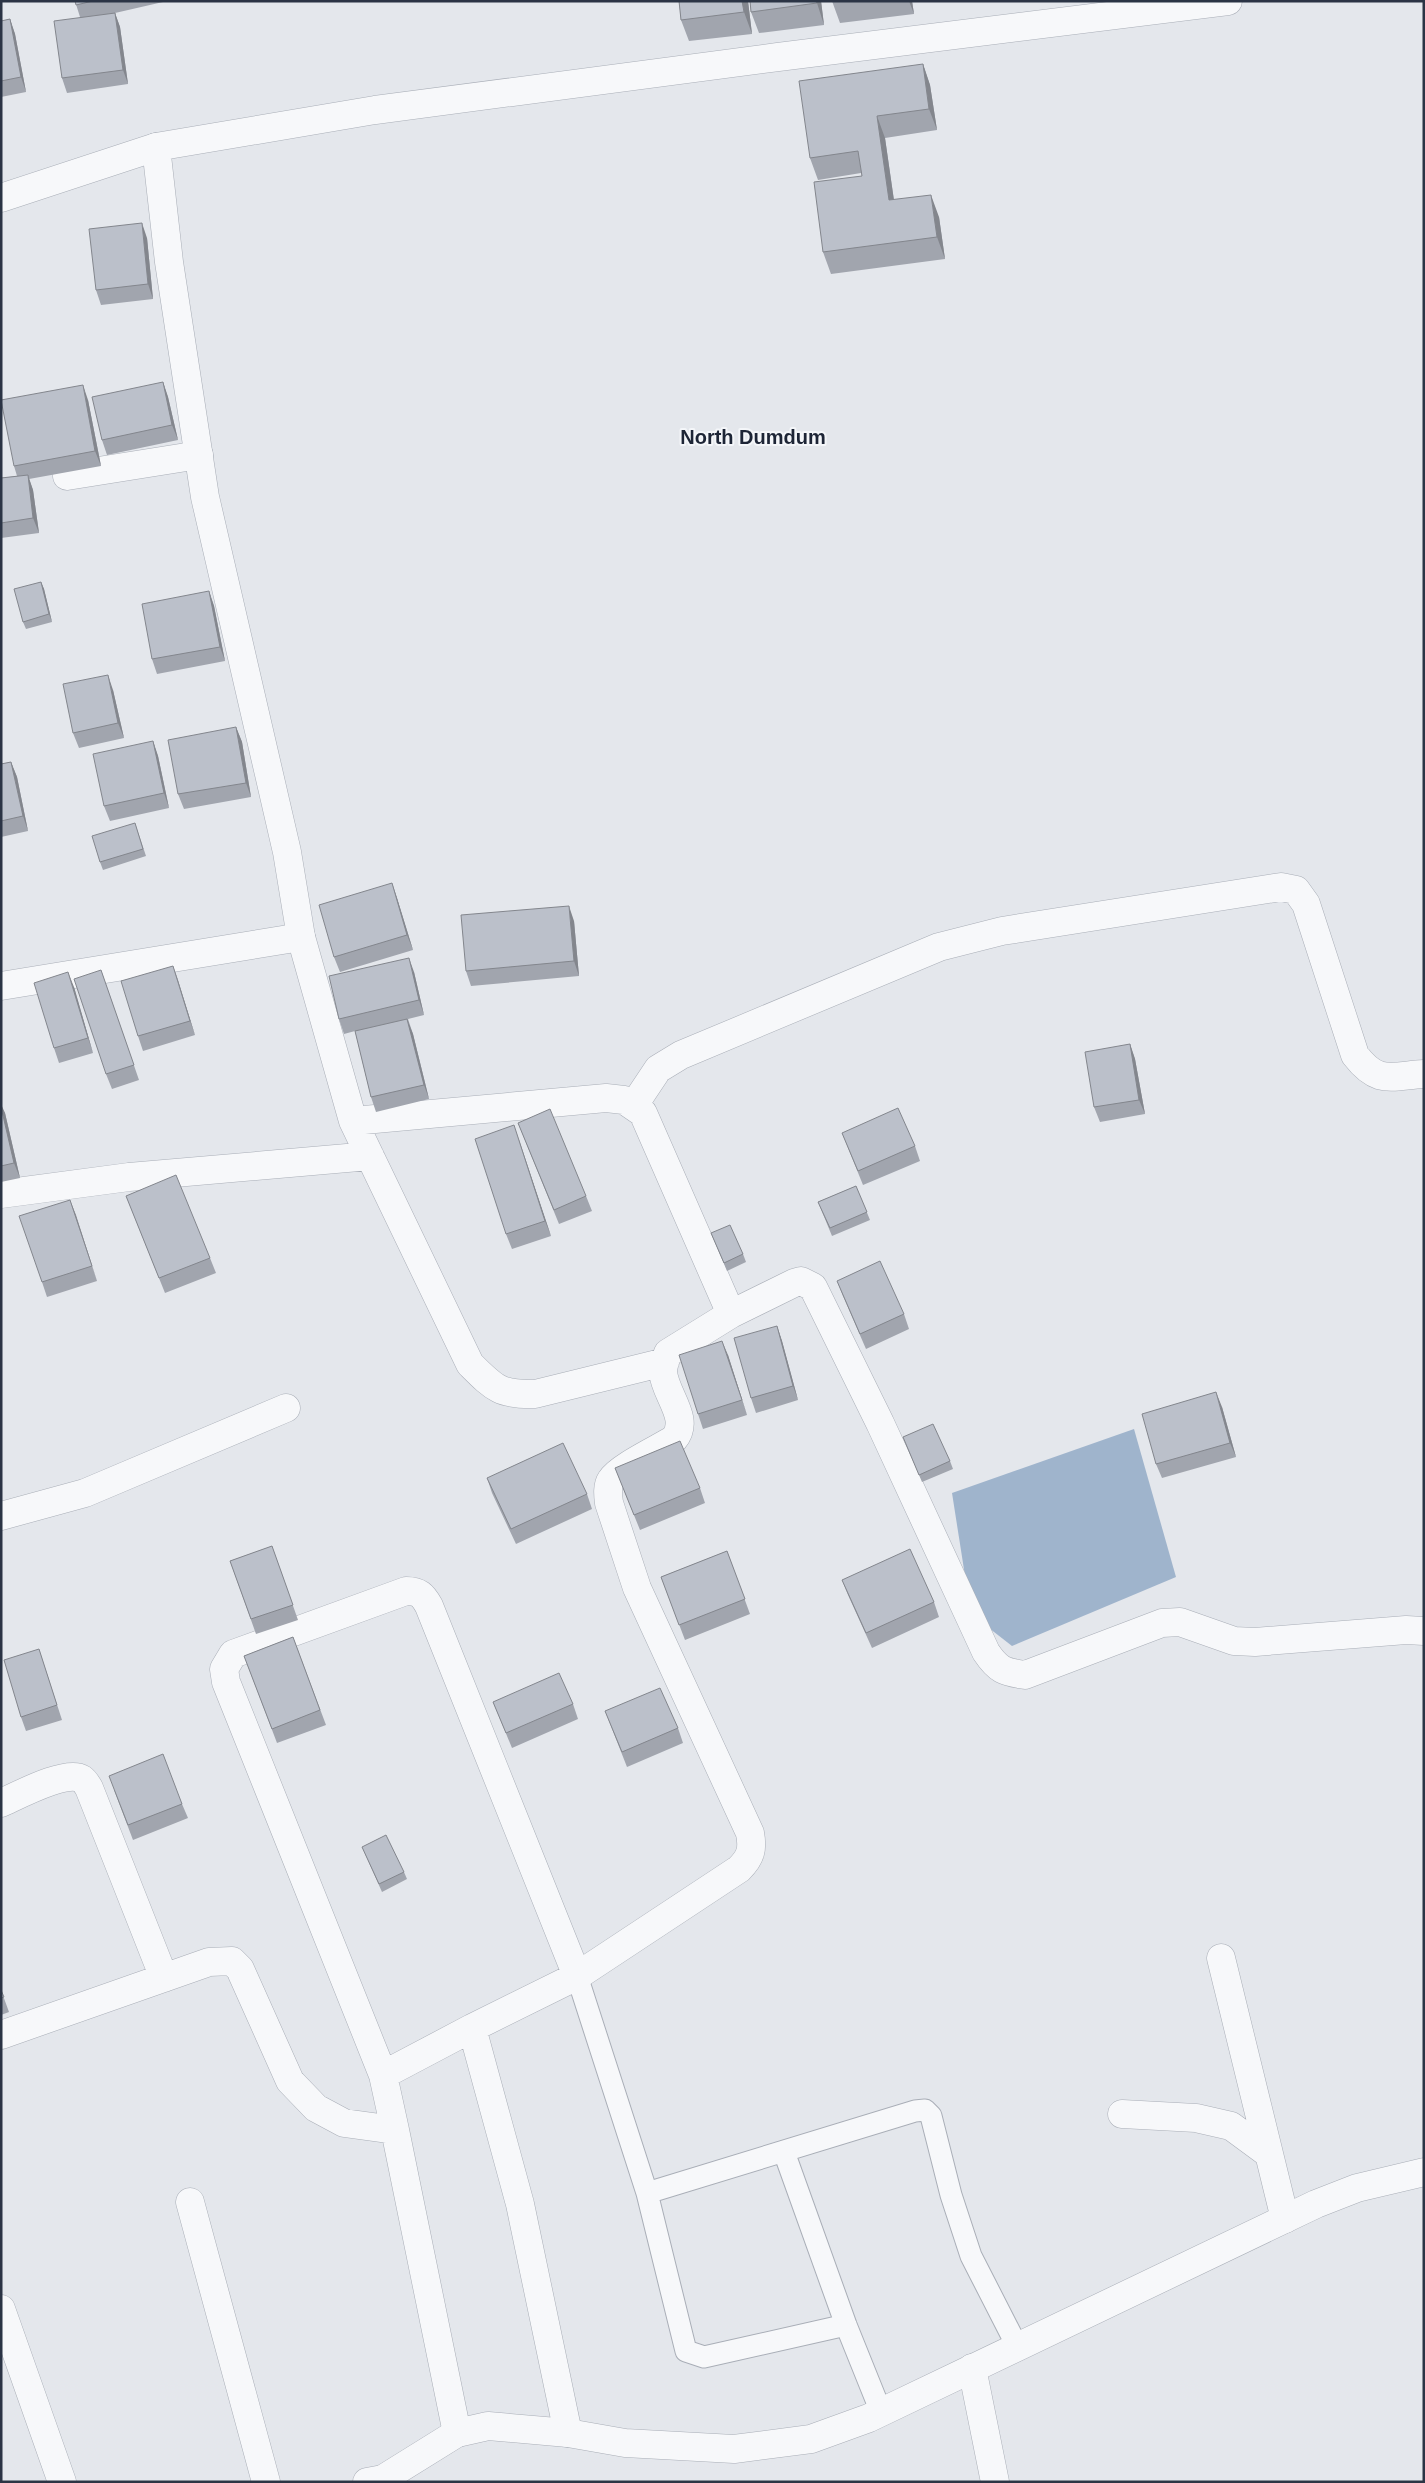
<svg xmlns="http://www.w3.org/2000/svg" width="1425" height="2483" font-family="Arial,sans-serif">
	<style>
		.water { fill: #9fb4cc }
		.lines { fill: none; stroke-linecap: round; stroke-linejoin: round }
		.service-casing { stroke: #a9aeb7; stroke-width: 23 }
		.minor-casing { stroke: #a9aeb7; stroke-width: 29 }
		.tertiary-casing { stroke: #a9aeb7; stroke-width: 29 }
		.service { stroke: #f7f8fa; stroke-width: 21 }
		.minor { stroke: #f7f8fa; stroke-width: 28 }
		.tertiary { stroke: #f7f8fa; stroke-width: 28 }
		.wall { fill: #a1a5ae }
		.shaded-wall { fill: #83868d }
		.building { fill: #bbc0ca; stroke: #83868d }
		.labels { text-anchor: middle; stroke-width: 4; stroke-linejoin: round; paint-order: stroke }
		.district-label { font-size: 20px; font-weight: bold; fill: #1d2536; stroke: #f4f6f9 }
	</style>
	<rect width="100%" height="100%" fill="#e4e7ec"/>
	<path class="water" d="M1134 1429 1176 1577 1012 1646 971 1614 952 1493Z"/>
	<g class="lines">
		<defs>
			<path id="service" d="M577 1976 647 2193 915 2111 925 2110 931 2116 951 2195 971 2256 1017 2346
				M784 2152 846 2325 881 2412
				M647 2193 686 2351 704 2357 846 2325"/>
			<path id="minor" d="M1 198 156 147
				M67 476 199 455
				M301 937 353 1121 606 1098 624 1100 643 1113 731 1314 794 1283 801 1281 813 1287 880 1423 986 1652C998 1670 1004 1672 1025 1675L1162 1623 1180 1622 1234 1641 1255 1642 1406 1630 1424 1631
				M634 1105 658 1069 681 1055 939 947 1002 931 1281 887 1296 890 1306 904 1355 1055C1378 1085 1390 1076 1424 1074
				M353 1121 470 1364C494 1388 500 1395 535 1394L665 1362
				M1 1194 129 1177 370 1156
				M1 1516 85 1493 286 1408
				M1 1803C17 1796 67 1769 82 1779 85 1781 87 1785 89 1788L164 1978
				M1221 1958 1285 2219
				M577 1976 739 1869C751 1857 753 1849 750 1833L637 1588 609 1503C608 1495 607 1486 611 1480 619 1467 660 1448 674 1439 691 1419 665 1395 663 1372 663 1366 666 1358 668 1353L731 1314
				M1 2035 209 1962 232 1961 240 1969 290 2081 316 2108 344 2123 395 2130 457 2433
				M383 2075 226 1682 224 1669 233 1654 406 1591C419 1591 423 1595 429 1606L577 1976 472 2028
				M1122 2114 1196 2118 1231 2126 1269 2154
				M395 2130 383 2075 472 2028 520 2204 568 2433
				M190 2202 266 2482
				M1 2309 62 2482
				M972 2368 995 2482"/>
			<path id="tertiary" d="M1 986 301 937 287 852 205 497 169 262 156 147 375 110 778 57 1228 1
				M367 2482 383 2479 457 2433 488 2426 568 2433 625 2443 734 2449 811 2439 869 2418 1316 2204 1357 2188 1424 2172"/>
		</defs>
		<use href="#service" class="service-casing"/>
		<use href="#minor" class="minor-casing"/>
		<use href="#tertiary" class="tertiary-casing"/>
		<use href="#service" class="service"/>
		<use href="#minor" class="minor"/>
		<use href="#tertiary" class="tertiary"/>
	</g>
	<path class="wall" d="M75 1H163V2L115 13 120 27 128 84 67 93 62 78 80 17Z
		M679 1H748L752 34 689 41 681 20Z
		M750 1H821L824 25 759 33 751 12Z
		M832 1H912L914 14 840 23Z
		M10 19 15 34 26 92 1 97V21Z
		M923 64 930 85 937 130 885 138 894 200 939 217 945 259 831 274 823 252 862 176 861 173 818 180 810 158Z
		M147 238 153 299 101 305 96 290Z
		M163 382 168 397 178 440 107 455 102 440Z
		M88 400 101 466 29 479 33 490 39 533 1 538V478L17 476 14 466Z
		M41 582 44 589 52 622 26 629 23 622Z
		M209 591 214 606 225 661 157 674 152 659Z
		M113 690 124 738 79 748 73 733Z
		M236 727 242 742 251 797 184 809 178 794Z
		M153 741 158 756 169 808 110 821 104 806Z
		M11 762 17 777 28 831 1 837V764Z
		M135 823 146 856 103 870 100 862Z
		M392 883 397 898 413 950 340 972 334 957Z
		M574 921 579 976 471 986 466 971Z
		M173 966 195 1035 143 1051 138 1036Z
		M101 970 139 1080 112 1089 106 1074Z
		M414 972 424 1015 408 1019 413 1034 429 1099 376 1112 371 1097 355 1031 344 1034 339 1019Z
		M74 987 93 1053 59 1063 54 1048Z
		M1130 1044 1135 1059 1145 1114 1100 1122 1094 1107Z
		M1 1107 5 1113 20 1178 1 1182Z
		M518 1123 586 1196 592 1211 559 1224Z
		M842 1133 915 1146 920 1161 863 1185Z
		M519 1140 551 1236 512 1249 506 1234Z
		M856 1186 870 1220 832 1236 818 1202Z
		M126 1196 210 1258 216 1273 165 1293Z
		M70 1200 97 1281 47 1297 42 1282Z
		M711 1233 743 1254 746 1262 727 1271Z
		M837 1281 904 1314 909 1329 866 1349 843 1296Z
		M777 1326 782 1341 798 1400 756 1413 751 1398Z
		M728 1355 747 1415 703 1429 698 1414Z
		M1222 1407 1236 1457 1162 1478 1156 1464Z
		M903 1437 950 1461 953 1469 922 1482Z
		M615 1468 700 1488 705 1503 640 1530Z
		M487 1478 587 1494 592 1509 516 1544 492 1493Z
		M272 1546 298 1620 256 1634 230 1561Z
		M727 1551 750 1614 685 1640 661 1577Z
		M842 1580 934 1602 939 1617 872 1648 848 1595Z
		M293 1637 326 1725 277 1743 244 1656Z
		M39 1649 62 1720 26 1731 21 1717Z
		M493 1702 573 1704 578 1719 512 1748Z
		M605 1711 678 1728 683 1743 627 1767Z
		M114 1790 182 1804 188 1818 133 1840Z
		M362 1847 404 1872 407 1879 382 1892Z
		M1 1990 9 2012 1 2015Z"/>
	<path class="shaded-wall" d="M742 1H748L752 34 744 12Z
		M816 1H821L824 25 817 3Z
		M909 1H912L914 14Z
		M115 13 120 27 128 84 123 70Z
		M10 19 15 34 26 92 21 77Z
		M923 64 930 85 937 130 929 109Z
		M877 116 885 138 897 222 889 200Z
		M931 195 939 217 945 259 937 237Z
		M142 223 147 238 153 299 148 284Z
		M163 382 168 397 178 440 172 425Z
		M83 385 88 400 101 466 95 451Z
		M28 475 33 490 39 533 33 518Z
		M41 582 44 589 52 622 49 614Z
		M209 591 214 606 225 661 220 647Z
		M108 675 113 690 124 738 118 723Z
		M236 727 242 742 251 797 246 783Z
		M153 741 158 756 169 808 164 793Z
		M11 762 17 777 28 831 23 816Z
		M392 883 397 898 413 950 407 935Z
		M569 906 574 921 579 976 574 961Z
		M409 958 414 972 424 1015 419 1000Z
		M173 966 178 980 195 1035 190 1021Z
		M68 972 74 987 93 1053 88 1038Z
		M407 1019 413 1034 429 1099 424 1085Z
		M1130 1044 1135 1059 1145 1114 1139 1100Z
		M1 1104 5 1113 20 1178 14 1163 1 1107Z
		M514 1125 551 1236 545 1221Z
		M70 1200 76 1215 97 1281Z
		M777 1326 782 1341 798 1400 793 1386Z
		M722 1341 728 1355 747 1415 742 1400Z
		M1216 1392 1222 1407 1236 1457 1230 1443Z"/>
	<path class="building" d="M75 1H93L76 5Z
		M679 1H742L744 12 681 20Z
		M750 1H816L817 3 751 12Z
		M115 13 123 70 62 78 54 21Z
		M10 19 21 77 1 81V21Z
		M923 64 929 109 877 116 889 200 931 195 937 237 823 252 814 182 862 176 858 151 810 158 799 81Z
		M142 223 148 284 96 290 89 229Z
		M163 382 172 425 102 440 92 397Z
		M83 385 95 451 14 466 1 400Z
		M28 475 33 518 1 523V478Z
		M41 582 49 614 23 622 14 589Z
		M209 591 220 647 152 659 142 604Z
		M108 675 118 723 73 733 63 684Z
		M236 727 246 783 178 794 168 740Z
		M153 741 164 793 104 806 93 754Z
		M11 762 23 816 1 821V764Z
		M135 823 143 849 100 862 92 836Z
		M392 883 407 935 334 957 319 905Z
		M569 906 574 961 466 971 461 915Z
		M409 958 419 1000 339 1019 329 976Z
		M173 966 190 1021 138 1036 121 981Z
		M101 970 134 1065 106 1074 74 979Z
		M68 972 88 1038 54 1048 34 983Z
		M407 1019 424 1085 371 1097 355 1031Z
		M1130 1044 1139 1100 1094 1107 1085 1052Z
		M1 1107 14 1163 1 1166Z
		M898 1108 915 1146 858 1171 842 1133Z
		M550 1109 586 1196 554 1210 518 1123Z
		M514 1125 545 1221 506 1234 475 1139Z
		M176 1175 210 1258 159 1278 126 1196Z
		M856 1186 867 1212 830 1228 818 1202Z
		M70 1200 92 1266 42 1282 19 1216Z
		M730 1225 743 1254 724 1263 711 1233Z
		M880 1261 904 1314 860 1334 837 1281Z
		M777 1326 793 1386 751 1398 734 1338Z
		M722 1341 742 1400 698 1414 679 1355Z
		M1216 1392 1230 1443 1156 1464 1142 1414Z
		M933 1424 950 1461 919 1475 903 1437Z
		M680 1441 700 1488 634 1515 615 1468Z
		M563 1443 587 1494 511 1529 487 1478Z
		M272 1546 293 1605 251 1619 230 1561Z
		M910 1549 934 1602 866 1633 842 1580Z
		M727 1551 745 1599 679 1625 661 1577Z
		M293 1637 320 1710 272 1729 244 1656Z
		M39 1649 57 1705 21 1717 4 1660Z
		M559 1673 573 1704 506 1733 493 1702Z
		M660 1688 678 1728 622 1752 605 1711Z
		M163 1754 182 1804 128 1825 109 1776Z
		M386 1835 404 1872 379 1884 362 1847Z
		M1 1990 4 1997 1 1998Z"/>
	<g class="labels">
		<g class="district-label">
			<text x="753" y="444">North Dumdum</text>
		</g>
	</g>
	<rect width="1425" height="2483" fill="none" stroke="#2b3445" stroke-width="5"/>
</svg>
